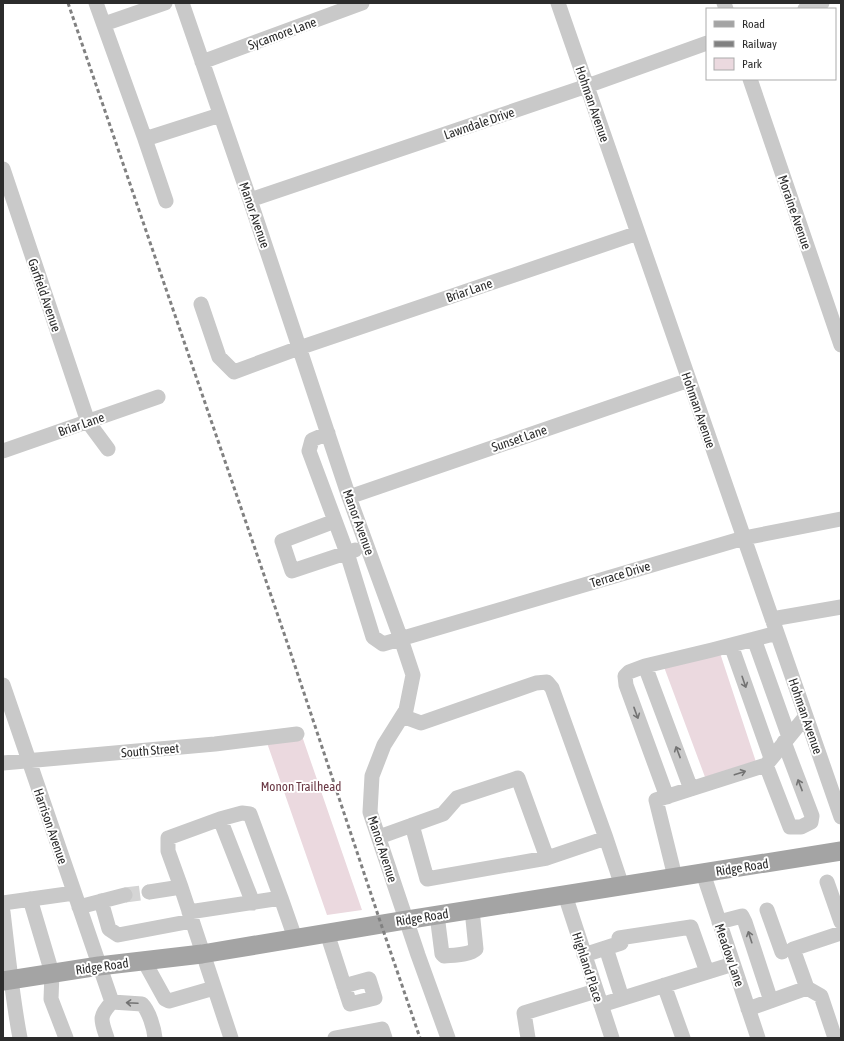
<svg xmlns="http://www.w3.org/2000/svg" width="844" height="1041" font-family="'Asap Condensed',sans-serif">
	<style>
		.green { fill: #ebd9df }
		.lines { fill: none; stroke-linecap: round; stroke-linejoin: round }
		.minor-tunnel { stroke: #d5d5d5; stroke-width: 15; stroke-dasharray: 15 8; stroke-linecap: butt }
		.minor { stroke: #c9c9c9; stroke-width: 15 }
		.major { stroke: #a4a4a4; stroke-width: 19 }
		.rail { stroke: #818181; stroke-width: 3; stroke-dasharray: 4 3; stroke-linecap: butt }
		.oneway { stroke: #737373 }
		.labels { text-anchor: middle; stroke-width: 4; stroke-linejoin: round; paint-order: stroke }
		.street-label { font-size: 13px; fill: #2c2c2c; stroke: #fff }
		.park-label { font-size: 13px; fill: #6a3844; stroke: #fff }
	</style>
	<rect width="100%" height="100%" fill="#fff"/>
	<path class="green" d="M720 653 756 762 705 777 664 667Z
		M302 736 362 910 327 915 266 740Z"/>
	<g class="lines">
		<path class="minor-tunnel" d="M125 895 149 892"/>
		<path class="minor" d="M96 3 145 139
			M182 3 250 200 349 497 401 639 413 675 406 710 384 745 372 776 370 812 418 955 448 1038
			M558 3 841 817
			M724 3 726 9
			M805 9 822 3
			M104 24 165 3
			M202 62 362 3
			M750 79 841 345
			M3 169 88 422 108 449
			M250 200 587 86 707 43
			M166 201 145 139 220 115
			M201 304 219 357 234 372 299 348 638 233
			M328 433 312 440 309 451 347 553 373 637 383 644 744 538 841 519
			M3 451 158 397
			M349 497 689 380
			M335 521 282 541 292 571 355 550
			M772 619 841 607
			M754 639 789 737
			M731 645 771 758
			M645 666 691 789
			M3 685 112 1002
			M402 716 421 723 536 683 547 682 552 688 606 838
			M3 763 215 744 297 734
			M766 765 790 827H801L811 822 812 816 784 742
			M667 797 626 685 625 676 629 672 645 666 712 650 777 633
			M220 819 242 813 250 814 281 898
			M412 825 427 879 547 858
			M379 837 443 814 457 798 518 778 547 858 606 838 622 886
			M703 873 758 1038
			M675 877 656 800 766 765 806 716
			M827 882 841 922
			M181 887 168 851V838L220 819 253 903
			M149 892 181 887 231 1038
			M565 895 612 1038
			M30 899 52 973 51 999 66 1038
			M101 901 109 929 118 935 192 921
			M3 903 74 893
			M79 907 125 895
			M767 910 782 952
			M3 912C8 954 12 996 20 1038
			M189 912 281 898 295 938
			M437 915 442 954 444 956C453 955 470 955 476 949L472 910
			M719 922 742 916 745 922 771 1001
			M327 933 350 1004 375 998 369 979 344 986
			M606 948 622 998
			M584 955 621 943 619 938 691 927 707 972
			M144 961 165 999 169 1001 214 988
			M664 985 683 1038
			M807 988 821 996 835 1038
			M112 1002 142 1004C149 1011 154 1028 155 1038
			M601 1005 733 964
			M748 1009 807 988 793 949 841 933
			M107 1038C101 1020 98 1017 112 1002
			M335 1038 382 1029 385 1038
			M528 1038 524 1013 596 991"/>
		<path class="major" d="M3 981 99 966 202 954 406 920 841 851"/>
		<path class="rail" d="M68 3 288 645 381 924 420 1038"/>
	</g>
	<defs><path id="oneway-shaft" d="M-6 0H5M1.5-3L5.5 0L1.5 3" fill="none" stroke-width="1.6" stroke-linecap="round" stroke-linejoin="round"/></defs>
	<g class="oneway">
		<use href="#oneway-shaft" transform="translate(744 682) rotate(71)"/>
		<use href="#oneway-shaft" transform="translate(636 713) rotate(70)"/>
		<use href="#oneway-shaft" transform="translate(678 752) rotate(-111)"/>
		<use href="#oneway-shaft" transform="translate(740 773) rotate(-18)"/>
		<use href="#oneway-shaft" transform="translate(800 785) rotate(-111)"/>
		<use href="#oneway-shaft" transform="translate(750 937) rotate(-108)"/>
		<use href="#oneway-shaft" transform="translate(132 1003) rotate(-177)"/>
	</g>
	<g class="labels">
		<g class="street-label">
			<text transform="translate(282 33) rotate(-20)" y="5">Sycamore Lane</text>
			<text transform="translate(593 104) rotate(71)" y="5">Hohman Avenue</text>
			<text transform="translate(479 123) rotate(-19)" y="5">Lawndale Drive</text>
			<text transform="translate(795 212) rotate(71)" y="5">Moraine Avenue</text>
			<text transform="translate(255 215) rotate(71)" y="5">Manor Avenue</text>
			<text transform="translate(469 290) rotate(-19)" y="5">Briar Lane</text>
			<text transform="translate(45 295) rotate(71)" y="5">Garfield Avenue</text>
			<text transform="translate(699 410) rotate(71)" y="5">Hohman Avenue</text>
			<text transform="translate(81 424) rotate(-19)" y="5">Briar Lane</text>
			<text transform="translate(519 438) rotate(-19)" y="5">Sunset Lane</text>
			<text transform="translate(359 522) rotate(70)" y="5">Manor Avenue</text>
			<text transform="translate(620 574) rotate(-17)" y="5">Terrace Drive</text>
			<text transform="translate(806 716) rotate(71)" y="5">Hohman Avenue</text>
			<text transform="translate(150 750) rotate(-5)" y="5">South Street</text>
			<text transform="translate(51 826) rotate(71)" y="5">Harrison Avenue</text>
			<text transform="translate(383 849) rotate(72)" y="5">Manor Avenue</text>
			<text transform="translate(742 867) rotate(-9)" y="5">Ridge Road</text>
			<text transform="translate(422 917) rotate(-9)" y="5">Ridge Road</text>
			<text transform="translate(730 955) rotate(71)" y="5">Meadow Lane</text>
			<text transform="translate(102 966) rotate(-8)" y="5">Ridge Road</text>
			<text transform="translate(588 967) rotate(72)" y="5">Highland Place</text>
		</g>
		<g class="park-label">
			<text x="301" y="791">Monon Trailhead</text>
		</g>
	</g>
	<rect width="844" height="1041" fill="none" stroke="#2c2c2c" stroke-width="8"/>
	<rect x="706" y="8" width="130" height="72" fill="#ffffff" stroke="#ababab"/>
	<rect x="714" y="21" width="20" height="6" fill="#a4a4a4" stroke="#ababab"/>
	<text x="742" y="28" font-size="12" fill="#2c2c2c">Road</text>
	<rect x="714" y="41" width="20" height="6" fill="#818181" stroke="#ababab"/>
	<text x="742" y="48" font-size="12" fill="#2c2c2c">Railway</text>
	<rect x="714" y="58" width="20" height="12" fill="#ebd9df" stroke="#ababab"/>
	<text x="742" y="68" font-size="12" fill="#2c2c2c">Park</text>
</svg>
